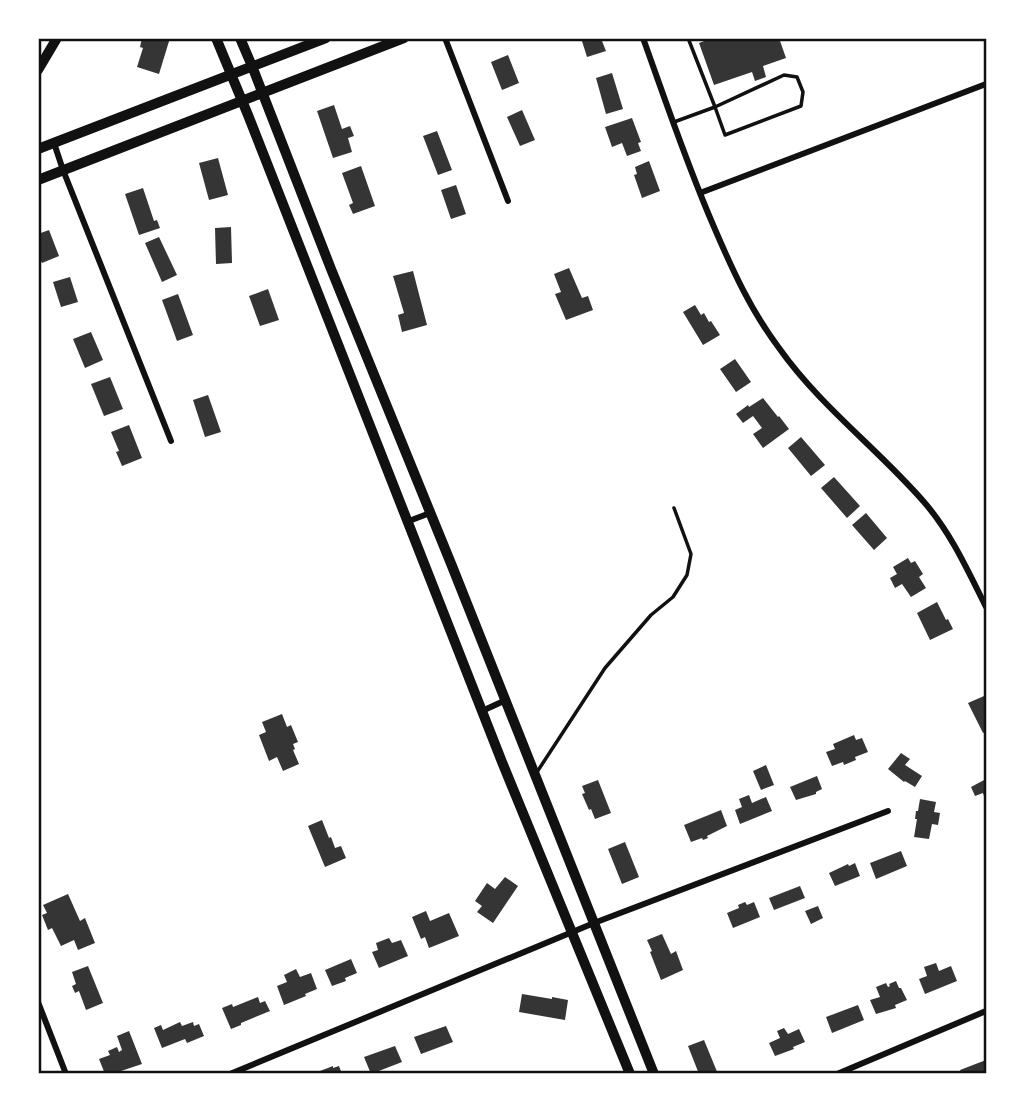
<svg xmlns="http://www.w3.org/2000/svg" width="1025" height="1112" font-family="'Roboto Condensed',sans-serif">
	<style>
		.building { fill: #353535 }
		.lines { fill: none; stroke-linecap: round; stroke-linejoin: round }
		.service { stroke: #111; stroke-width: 3.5 }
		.minor { stroke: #111; stroke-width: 6 }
		.secondary { stroke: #111; stroke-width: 10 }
		.neatline { fill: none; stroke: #111; stroke-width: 2.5 }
	</style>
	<rect width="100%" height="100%" fill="#fff"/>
	<path class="building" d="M142 38H170L159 74 137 67 143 48 140 47Z
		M581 38H607L602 41 606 51 587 57Z
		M712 38H779L786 58 763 66 766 77 755 81 752 72 714 85 699 43Z
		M508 55 519 83 502 90 491 62Z
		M612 73 623 109 606 114 596 78Z
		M334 105 342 129 350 126 354 136 348 138 352 152 333 158 317 111Z
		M522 110 535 140 520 146 507 117Z
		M632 118 641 142 638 143 641 151 627 156 622 143 612 147 605 127Z
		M437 131 452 170 438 175 423 136Z
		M218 158 228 195 209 200 199 163Z
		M649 161 660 191 642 198 634 175 637 174 635 167Z
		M361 166 375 206 353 214 349 205 353 203 342 173Z
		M456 185 466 214 451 219 441 190Z
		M143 188 154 221 157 220 160 228 139 235 125 194Z
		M231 227 232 263 216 264 215 228Z
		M49 230 59 256 42 263 38 255V234Z
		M159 237 177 275 162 282 145 243Z
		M569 268 582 298 588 296 593 310 566 320 555 294 561 292 554 274Z
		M413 271 427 325 402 332 398 315 404 313 393 276Z
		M70 277 78 302 61 307 53 282Z
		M268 289 279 320 260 326 249 296Z
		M178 294 193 335 177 341 162 300Z
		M695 305 701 315 704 313 709 322 711 321 720 335 703 345 683 312Z
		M91 332 103 360 85 368 73 339Z
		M735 359 751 382 736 392 720 369Z
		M110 377 123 409 104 416 91 384Z
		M208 395 221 432 205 437 193 400Z
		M763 398 778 417 779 416 789 429 763 448 753 434 762 428 753 416 743 423 736 414 748 405 749 407Z
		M129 425 142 458 122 466 116 452 119 451 111 432Z
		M801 437 825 465 811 476 788 448Z
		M834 477 860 506 847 518 821 488Z
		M866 513 887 538 874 550 852 525Z
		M908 558 911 563 915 561 923 574 919 577 926 588 911 597 902 584 895 588 890 578 897 574 893 567Z
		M937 602 946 620 948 619 953 629 930 640 917 613Z
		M984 696 986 702V732L983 733 968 703Z
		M282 714 287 727 291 725 298 742 293 744 295 749 293 750 299 764 283 771 277 757 269 761 259 735 266 732 262 722Z
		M854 735 856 740 862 738 868 752 855 757 856 760 844 765 843 762 832 766 826 752 835 749 833 744Z
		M901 753 910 759 905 765 922 776 915 787 905 781 904 782 888 769Z
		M766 765 774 785 761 790 753 771Z
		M817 776 822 789 816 792V794L796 800 790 787Z
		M986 779V795L984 796 983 793 975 796 971 787Z
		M598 780 611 813 595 819 591 809 589 810 582 794 585 793 582 786Z
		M749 795 752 803 766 797 772 811 740 824 735 810 742 807 739 799Z
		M920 799 936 802 934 812 940 813 938 825 932 824 929 839 914 837 917 819H915L916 811H918Z
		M721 810 727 826 707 836 708 838 703 840 702 838 691 842 684 825Z
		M322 820 329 838 331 837 335 848 341 846 346 858 325 867 308 826Z
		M625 842 639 877 622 884 608 849Z
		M901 851 907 866 876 879 870 863Z
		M855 863 860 876 835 886 829 873 848 864 849 866Z
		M505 877 518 886 493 923 477 912 482 906 475 901 487 883 495 889Z
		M800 886 805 898 774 910 769 898Z
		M68 894 80 921 85 918 95 943 78 950 74 940 61 946 52 928 48 930 42 915 47 913 43 905Z
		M745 902 747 905 754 902 760 917 733 928 727 913 739 908 738 905Z
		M818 906 823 918 811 924 805 911Z
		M426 911 430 921 449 913 459 936 429 948 425 937 421 939 412 917Z
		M662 934 671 954 676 951 683 970 661 980 650 952 652 951 647 940Z
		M389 938 392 943 401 940 408 956 379 968 372 952 378 950 376 943Z
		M351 959 357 973 345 978 346 981 332 986 325 970Z
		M936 963 939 971 951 966 957 981 925 994 919 979 927 976 924 967Z
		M88 966 103 1003 86 1010 79 991 75 993 72 986 76 984 72 972Z
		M296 969 300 977 311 973 317 989 305 994 306 996 284 1005 277 986 287 982 284 975Z
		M896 981 899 988H901L907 1000 895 1005 896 1008 876 1014 870 1000 880 997 876 987 886 983 888 987 890 986 889 984Z
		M522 994 552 999V997L568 1000 565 1020 519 1012Z
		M258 997 260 1003 265 1001 270 1011 241 1023V1025L231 1029 222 1008 232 1004 233 1007Z
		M858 1005 864 1020 832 1033 826 1017Z
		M180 1022 182 1026 193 1022 194 1026 199 1024 204 1036 187 1043 185 1039 162 1048 154 1028 161 1025 163 1030Z
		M446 1026 453 1042 421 1054 414 1037Z
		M784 1028 788 1034 799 1029 805 1042 793 1047 794 1049 775 1056 769 1043 780 1038 777 1031Z
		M129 1031 142 1064 112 1074H105L99 1059 110 1055 108 1051 117 1047 119 1052 122 1050 117 1036Z
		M704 1040 718 1074H699L688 1046Z
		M395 1046 402 1062 371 1074 364 1057Z
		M986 1060V1074H962L960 1070Z
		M333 1066V1068L339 1066 342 1074H321L320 1071Z"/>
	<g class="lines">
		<path class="service" d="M784 75 797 77 803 92 801 106 725 135 715 107Z
			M674 122 715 107 688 38
			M537 772 605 668 651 615 673 597 687 575 691 554 674 508"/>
		<path class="minor" d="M445 38 508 201
			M643 38C666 102 687 165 714 227 732 269 751 311 779 348 820 406 878 449 924 502 951 533 968 571 986 607
			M54 143 63 170 171 441
			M700 193 986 84
			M409 521 430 513
			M482 711 506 700
			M38 1002 66 1074
			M230 1074 594 923 888 811
			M837 1074 986 1011"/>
		<path class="secondary" d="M216 38 248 115 502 762 630 1074
			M240 38 252 66 331 269 452 566 654 1074
			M38 70 57 38
			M38 149 326 38
			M38 180 404 38"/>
	</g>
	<rect width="1025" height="1112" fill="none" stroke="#ffffff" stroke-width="80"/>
	<rect x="40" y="40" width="945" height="1032" class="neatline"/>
</svg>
